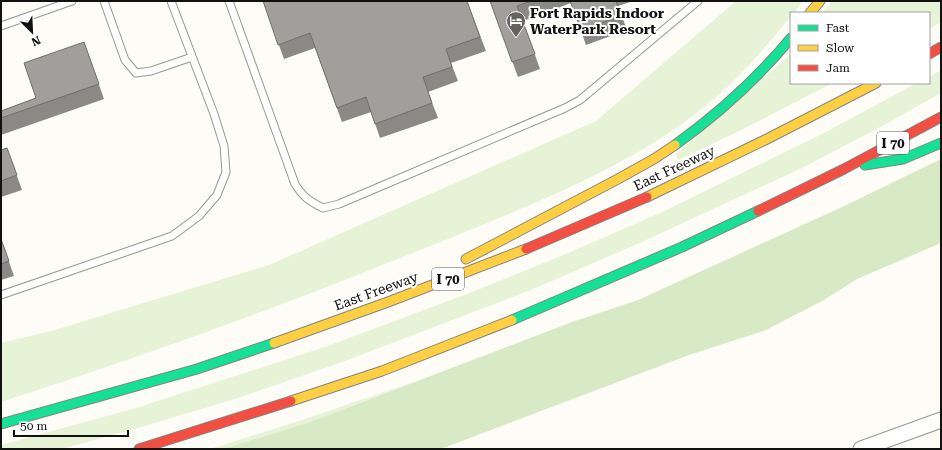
<svg xmlns="http://www.w3.org/2000/svg" width="942" height="450" font-family="'Roboto Serif',serif">
	<style>
		.green { fill: #e7f3d7 }
		.forest { fill: #d8eac5 }
		.lines { fill: none; stroke-linecap: round; stroke-linejoin: round }
		.lane-casing { stroke: #979795; stroke-width: 9 }
		.street-casing { stroke: #979795; stroke-width: 17 }
		.fast-casing { stroke: #858482; stroke-width: 11 }
		.slow-casing { stroke: #858482; stroke-width: 11 }
		.jam-casing { stroke: #858482; stroke-width: 11 }
		.lane { stroke: #fffffe; stroke-width: 7 }
		.street { stroke: #fffffe; stroke-width: 15 }
		.fast { stroke: #16e098; stroke-width: 9 }
		.slow { stroke: #ffcf43; stroke-width: 9 }
		.jam { stroke: #f24e42; stroke-width: 9 }
		.wall { fill: #8a8986 }
		.building { fill: #a19f9c; stroke: #716f6d }
		.labels { text-anchor: middle; stroke-width: 4; stroke-linejoin: round; paint-order: stroke }
		.shield { fill: #fff; stroke: #585858; stroke-width: 1 }
		.shield-label { font-size: 13px; font-weight: bold; fill: #111 }
		.poi-label { font-size: 14px; font-weight: bold; fill: #111; stroke: #fff; text-anchor: start }
		.street-label { font-size: 14px; fill: #111; stroke: #fff }
	</style>
	<rect width="100%" height="100%" fill="#fdfcf7"/>
	<path class="green" d="M736 1H803L794 13H791V16C762 52 731 87 694 115 655 145 611 168 566 189 505 217 443 241 380 266 255 316 129 361 1 402V343L51 331 269 265 596 121Z
		M832 1H941V22L929 29V13H823Z
		M791 54V83H833L739 131 678 160 676 154Z
		M941 70V93L886 124 802 168 644 241 531 290 345 361 238 398 138 428 62 449H1V445L136 408 325 347 472 292 561 256 660 213 820 135 917 83H929V77Z
		M413 382 307 423 222 449H210L302 420Z"/>
	<path class="forest" d="M941 159V243L857 279 824 300 766 330 689 355 441 449H222L307 423 572 322 638 300 840 208Z"/>
	<g class="lines">
		<defs>
			<path id="lane" d="M104 1 125 60 136 73 151 71 192 57
				M229 1 295 184C303 197 309 201 323 208L339 204 565 108 580 100 698 1
				M1 26 72 1
				M1 295 172 236 199 216 217 195 226 172 224 146 214 114 171 1"/>
			<path id="street" d="M861 449 941 420"/>
			<path id="fast" d="M675 145C718 114 757 79 791 38
				M865 165 903 159 941 143
				M512 320 682 247 758 211
				M1 424 197 369 274 343"/>
			<path id="slow" d="M810 13 820 1
				M647 197 767 139 876 83
				M466 259 618 179 654 159 675 145
				M274 343 388 302 526 249
				M291 401 382 371 512 320"/>
			<path id="jam" d="M929 54 941 47
				M758 211 844 169 941 117
				M526 249 647 197
				M139 449 291 401"/>
		</defs>
		<use href="#lane" class="lane-casing"/>
		<use href="#street" class="street-casing"/>
		<use href="#fast" class="fast-casing"/>
		<use href="#slow" class="slow-casing"/>
		<use href="#jam" class="jam-casing"/>
		<use href="#lane" class="lane"/>
		<use href="#street" class="street"/>
		<use href="#fast" class="fast"/>
		<use href="#slow" class="slow"/>
		<use href="#jam" class="jam"/>
	</g>
	<path class="wall" d="M263 1H467L486 51 451 63 458 81 428 92 438 118 380 138 371 112 342 122 315 48 284 59Z
		M490 1H633L618 6 627 30 586 45 571 3 523 21 540 69 518 77Z
		M84 42 104 99 1 135V111L36 98Z
		M7 148 22 190 1 197V150Z
		M1 239 14 276 1 280Z"/>
	<path class="building" d="M263 1H467L480 37 446 49 452 67 423 77 432 103 375 124 366 97 337 108 310 33 278 45Z
		M490 1H532L517 6 535 54 512 62Z
		M570 1H616L621 16 581 30Z
		M84 42 99 84 1 118V111L36 98 24 63Z
		M7 148 17 175 1 181V150Z
		M1 239 9 261 1 264Z"/>
	<defs>
		<symbol id="hotel-pin" viewBox="-11 -11 22 30"><path d="M0 17L-7.5 6A9.5 9.5 0 1 1 7.5 6Z" fill="#646362" stroke="#fff"/><path d="M-6-4.5h1.5V1H6V5H4.5V3h-9V5H-6ZM-4 0a1.8 1.8 0 1 1 3.6 0ZM.5 0V-2.5h3Q6-2.5 6 0Z" fill="#fff"/></symbol>
	</defs>
	<g fill-rule="evenodd">
		<use href="#hotel-pin" x="505" y="10" width="22" height="30"/>
	</g>
	<g class="labels">
		<g class="shield">
			<rect x="877" y="132" width="32" height="22" rx="3"/>
			<rect x="432" y="268" width="32" height="22" rx="3"/>
		</g>
		<g class="shield-label">
			<text x="893" y="148">I 70</text>
			<text x="448" y="284">I 70</text>
		</g>
		<g class="poi-label">
			<text x="530" y="18">Fort Rapids Indoor<tspan x="530" dy="16">WaterPark Resort</tspan></text>
		</g>
		<g class="street-label">
			<text transform="translate(674 168) rotate(-25)" y="5">East Freeway</text>
			<text transform="translate(376 291) rotate(-20)" y="5">East Freeway</text>
		</g>
	</g>
	<rect width="942" height="450" fill="none" stroke="#111111" stroke-width="4"/>
	<rect x="790" y="12" width="140" height="72" fill="#ffffff" stroke="#a0a0a0"/>
	<rect x="798" y="25" width="20" height="6" fill="#16e098" stroke="#a0a0a0"/>
	<text x="826" y="32" font-size="12" fill="#111111">Fast</text>
	<rect x="798" y="45" width="20" height="6" fill="#ffcf43" stroke="#a0a0a0"/>
	<text x="826" y="52" font-size="12" fill="#111111">Slow</text>
	<rect x="798" y="65" width="20" height="6" fill="#f24e42" stroke="#a0a0a0"/>
	<text x="826" y="72" font-size="12" fill="#111111">Jam</text>
	<g transform="translate(32 32) rotate(156)" stroke="#ffffff" stroke-width="3" paint-order="stroke">
	<path d="M0-3L7 15L0 10L-7 15Z" fill="#111111"/>
	<text y="-6" font-size="11" font-weight="bold" text-anchor="middle" fill="#111111">N</text>
	</g>
	<path d="M14 430v6h114v-6" fill="none" stroke="#111111" stroke-width="2"/>
	<text x="20" y="430" font-size="12" fill="#111111" stroke="#ffffff" stroke-width="3" paint-order="stroke">50 m</text>
</svg>
